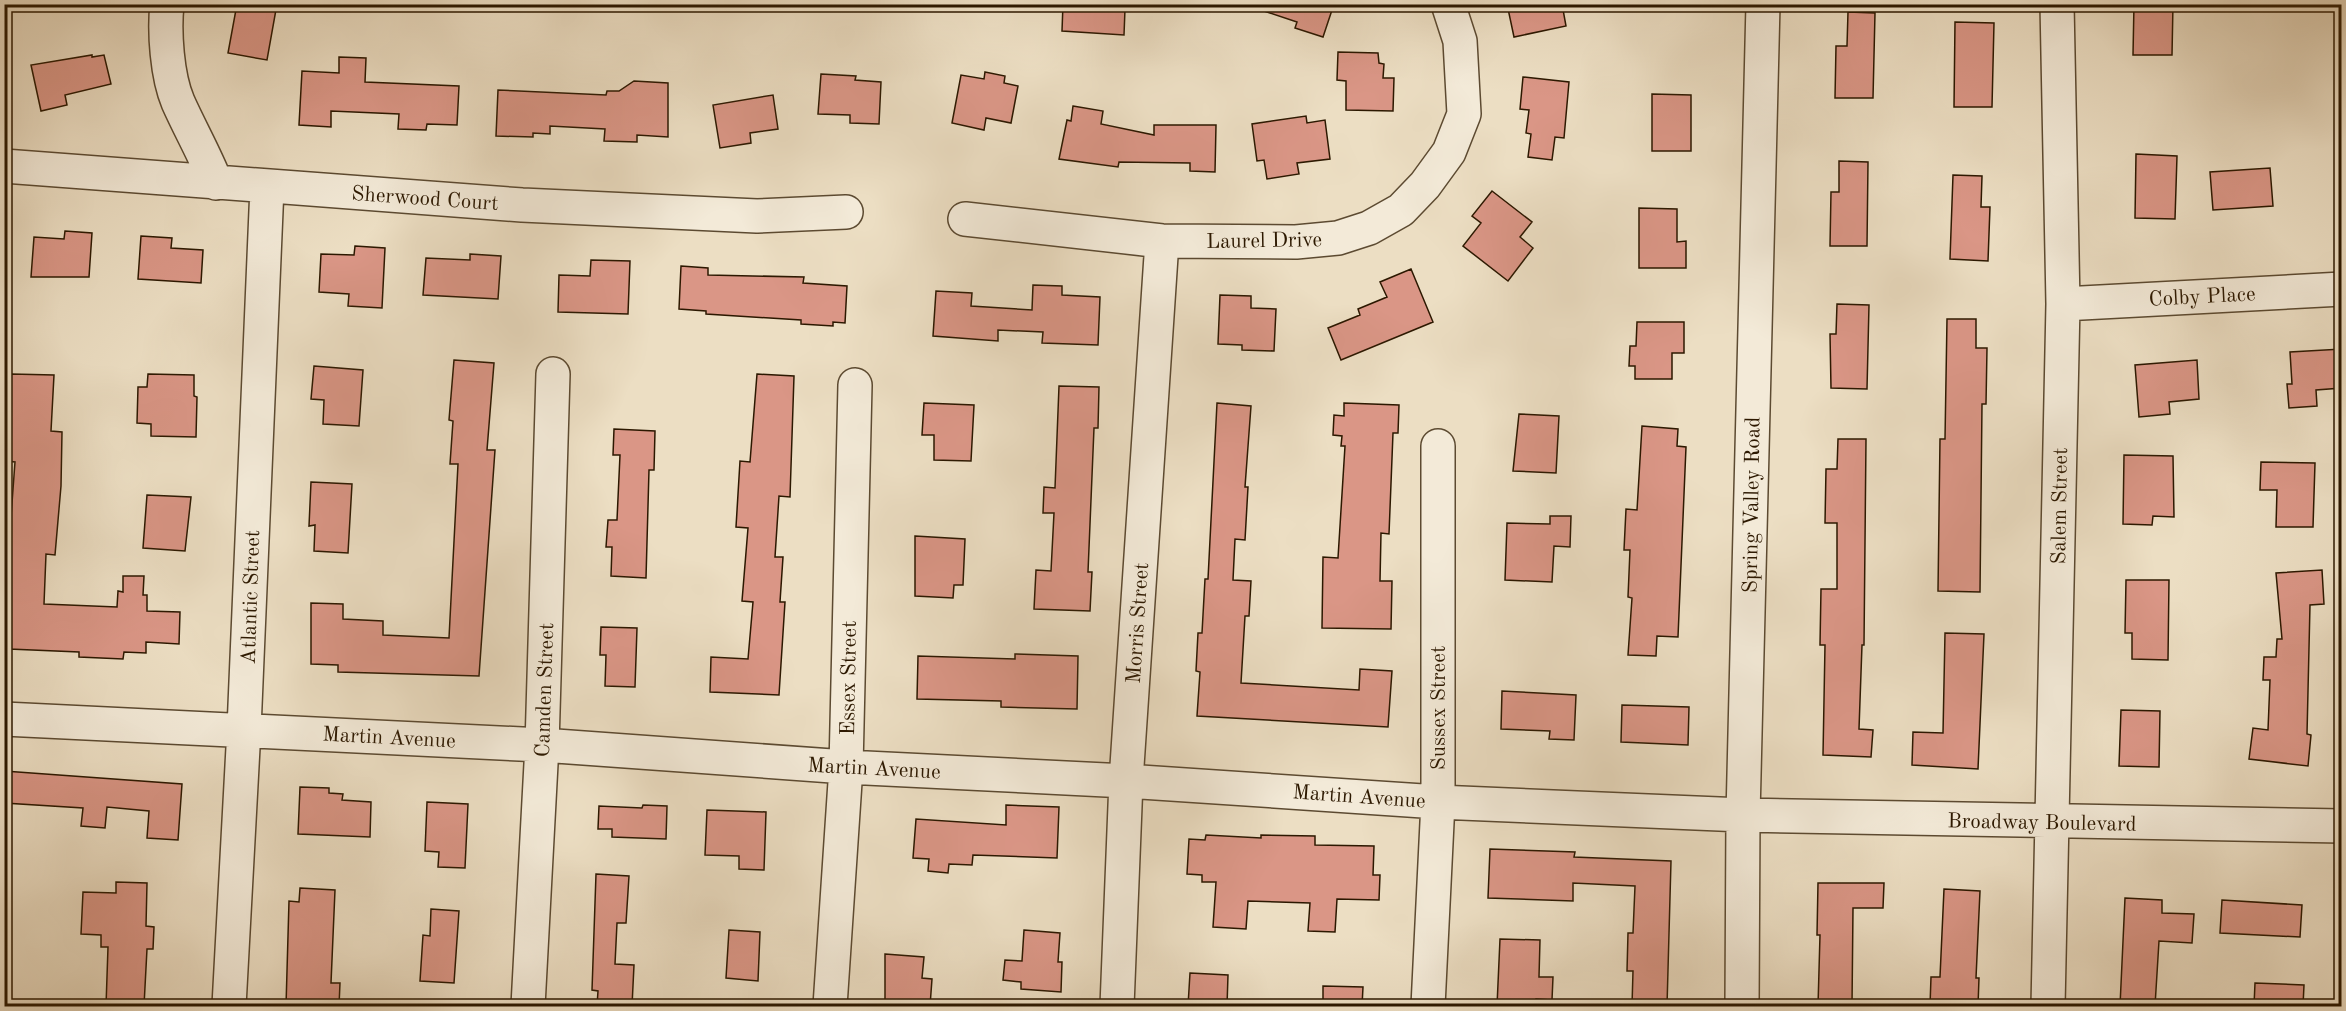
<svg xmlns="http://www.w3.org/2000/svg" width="2346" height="1011" font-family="'Old Standard TT',serif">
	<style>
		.building { fill: #da9686; stroke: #2c1800; stroke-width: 1.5 }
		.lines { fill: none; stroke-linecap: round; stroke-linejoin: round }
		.minor-casing { stroke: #5c4a31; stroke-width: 36 }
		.minor { stroke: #f3ead8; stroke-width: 33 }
		.labels { text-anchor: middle; stroke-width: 4.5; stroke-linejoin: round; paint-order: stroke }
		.street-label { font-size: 21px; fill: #2c1800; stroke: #f3ead8 }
	</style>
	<rect width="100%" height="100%" fill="#ecdec3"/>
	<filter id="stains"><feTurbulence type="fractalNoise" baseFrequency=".00333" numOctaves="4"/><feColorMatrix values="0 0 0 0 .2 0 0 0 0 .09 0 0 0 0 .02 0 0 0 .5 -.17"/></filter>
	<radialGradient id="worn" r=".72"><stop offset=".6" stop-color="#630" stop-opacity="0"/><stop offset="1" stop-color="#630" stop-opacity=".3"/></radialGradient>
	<path class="building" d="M237 4H277L267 60 228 53Z
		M1063 4H1121L1120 8 1125 9 1124 35 1062 31Z
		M1256 4H1334L1323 37 1295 28 1297 22 1255 8Z
		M1507 4H1562L1566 26 1514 37Z
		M2134 4H2173L2172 55H2133Z
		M1848 12 1875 13 1873 98H1835L1836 46H1847Z
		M1955 22 1994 23 1992 107H1954Z
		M1338 52 1378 53 1379 63 1384 64 1383 78H1394L1393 111 1346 110V81L1337 80Z
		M92 55V57L104 55 111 84 65 95 67 105 41 111 31 65Z
		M339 57 366 58 365 82 459 86 457 125 427 124 426 130 398 129 399 114 331 111V127L299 125 302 71 339 73Z
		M985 72 1005 76 1004 83 1018 86 1011 123 986 118 984 130 952 123 961 75 984 79Z
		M821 74 856 76 855 80 881 82 879 124 850 123V115L818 114Z
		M1523 77 1569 82 1564 138 1555 137 1552 160 1528 157 1531 134 1526 133 1529 110 1520 109Z
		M634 81 668 83V137L637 135V142L604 141 605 129 550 126V134L533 133V137L496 136 498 90 606 95 607 91H619Z
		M1652 94 1691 95V151H1652Z
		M773 95 778 129 750 133 751 143 720 148 713 105Z
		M1073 106 1103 111 1101 124 1154 135V125H1216L1215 172 1190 171V163L1119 162 1118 167 1059 159 1067 120 1071 121Z
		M1306 116 1307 123 1325 120 1330 159 1297 163 1299 174 1267 179 1264 160 1257 161 1252 124Z
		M2136 154 2177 156 2175 219 2135 218Z
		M1839 161 1868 162 1867 246H1830L1831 192H1839Z
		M2270 168 2273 206 2213 210 2210 172Z
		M1953 175 1982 176 1981 207H1990L1988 261 1950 259Z
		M1492 191 1532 222 1520 237 1533 248 1508 281 1463 246 1481 223 1472 216Z
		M1639 208 1677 209V242L1686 241V268H1639Z
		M65 231 92 233 89 277H31L34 237 64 239Z
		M141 236 172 238 171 248 203 250 201 283 138 279Z
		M355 246 385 248 382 308 348 306 349 294 319 292 321 254 354 255Z
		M470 254 501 256 498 299 423 295 426 258 470 260Z
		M591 260 630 261 628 314 558 312 559 275 590 276Z
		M681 266 708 268V275L804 277 803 283 847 286 845 323 833 322V326L801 324V320L706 314V311L679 309Z
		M1411 269 1433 322 1341 360 1328 328 1360 315 1358 309 1387 297 1380 282Z
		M1033 285 1062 286V295L1100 297 1098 345 1042 343 1043 332 998 330V341L933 336 936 291 972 293 971 306 1032 310Z
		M1220 295 1251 296V308L1276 309 1274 351 1242 350V345L1218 344Z
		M1837 304 1869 305 1867 389 1831 388 1830 334H1836Z
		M1947 319H1976V348H1987L1986 404H1982L1980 592 1938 591 1940 439H1945Z
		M1637 322H1684V353H1672V379H1635V366H1629L1630 346H1636Z
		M2342 349V388L2316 390 2317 406 2289 408 2287 384H2292L2290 352Z
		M454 360 494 363 487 450H495L479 676 338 672V665L311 664V603L343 604V619L383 621V635L449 638 458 464H450L453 421 449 420Z
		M2197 360 2199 399 2169 402 2170 414 2139 417 2135 365Z
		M314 366 363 370 359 426 323 424 324 400 311 399Z
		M11 374 54 375 51 431 62 432 61 486 55 555 46 554 44 604 117 607 118 591 123 592V576H144L143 595H147V611L180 612 179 644 146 642V653L124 652 123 659 79 657V652L9 649V637H4V530H10L15 462 7 461Z
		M148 374 194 375V396L197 397 196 437 151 436V424L137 423 138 387H147Z
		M757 374 794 376 790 497 779 496 775 557H783L780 602H785L779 695 710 692 711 657 748 659 753 602 742 601 748 528 736 527 740 461 750 462Z
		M1059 386 1099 387 1098 428H1094L1088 572H1092L1090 611 1034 609 1036 570 1051 571 1054 513H1043L1044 487 1055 488Z
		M924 403 974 405 971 461 934 460V435H922Z
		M1217 403 1251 406 1245 487H1248L1245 540 1235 539 1233 580 1251 581 1249 616H1245L1241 683 1359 690 1360 669 1392 671 1388 727 1197 716 1200 672 1196 671 1198 633H1202L1205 579H1208Z
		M1344 403 1399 405 1398 433H1393L1389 534 1381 533 1380 581H1392L1391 629 1322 628 1323 557 1338 558 1345 446H1341L1342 436 1333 435 1334 415 1344 416Z
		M1519 414 1559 416 1556 473 1513 471Z
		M1642 426 1678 429 1677 446 1686 447 1678 637 1657 636 1656 656 1628 655 1632 598 1628 597 1630 550H1624L1626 509 1637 510Z
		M614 429 655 431 654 470H649L646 578 611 576 612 547H606L608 520H617L620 455H613Z
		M1838 439H1866L1864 645H1862L1859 729 1873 730 1871 757 1823 755 1825 645H1820L1821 589H1837V523H1825L1826 469H1837Z
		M2124 455 2173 456 2174 517 2153 516 2152 525 2123 524Z
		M2261 462 2315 463 2313 527H2276L2277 490H2260Z
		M311 482 352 484 348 553 314 551 315 525 309 526Z
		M147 495 191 497 185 551 143 548Z
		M1550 516H1571L1570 547 1554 546 1552 582 1505 580 1507 523 1550 524Z
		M915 536 965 539 963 585H954L953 598 915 596Z
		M2322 570 2324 604 2310 605 2307 734 2311 735 2308 766 2249 759 2253 728 2268 730 2270 680H2263L2264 657H2276L2277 639H2282L2276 573Z
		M2126 580H2169L2168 660 2132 659V633H2125Z
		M601 627 637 628 635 687 605 686 606 655H600Z
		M1945 633 1984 634 1978 769 1912 765 1913 732 1943 733Z
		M1015 654 1078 656 1077 709 1001 707V701L917 699 918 656 1015 659Z
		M1502 691 1576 695 1574 740 1549 739 1550 731 1501 729Z
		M1622 705 1689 707 1688 745 1621 742Z
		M2121 710 2160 711 2159 767 2119 766Z
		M4 771 182 784 178 840 147 838 149 811 107 807 105 828 81 826 83 808 4 803Z
		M300 787 329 788V793L343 794 342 800 371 802 370 837 298 834Z
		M427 802 468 804 465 868 438 867 439 852 425 851Z
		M643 805 667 806 666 839 612 837V829H598L599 806 642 808Z
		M1006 805 1059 807 1057 858 973 855 972 865 949 864 948 873 928 871 929 859 913 858 916 819 1006 825Z
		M707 810 766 812 764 870 739 869V856L705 855Z
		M1206 835 1261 838V835L1315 836V845L1374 846 1373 875H1380L1379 900 1337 899 1335 932 1308 931 1310 903 1248 901 1246 929 1213 927 1216 882H1202V875L1187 874 1189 839 1205 840Z
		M1490 849 1575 852 1574 857 1671 861 1667 1006H1632L1633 971H1627L1628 933H1633L1635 886 1573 883V901L1488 898Z
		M596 874 629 876 626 923H617L615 964 634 965 632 1006H597L598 991 592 990Z
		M116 882 147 883 146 926 154 927 153 949H147L144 1006H106L108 947H101V935L81 934 83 892 116 893Z
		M1818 883H1884L1883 908H1853L1852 1006H1818L1820 935H1817Z
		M300 888 335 890 331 983H340L339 1006H286L289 901 299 902Z
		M1944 889 1980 891 1976 978H1979L1978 1006H1930L1931 977H1940Z
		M2125 898 2162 900V913L2194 914 2192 943 2159 941 2155 1006H2120Z
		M2222 900 2302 905 2300 937 2220 933Z
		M431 909 459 911 454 983 420 981 423 935 430 936Z
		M729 930 760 932 758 981 726 978Z
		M1024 930 1060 933 1058 962H1062L1061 992 1021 989V982L1003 980 1005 960 1022 961Z
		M1500 939 1540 940 1539 977H1553L1552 1000 1536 999 1535 1006H1497Z
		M885 954 924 957 922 978 932 979 930 1006H885Z
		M1190 973 1228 975 1227 1006H1188Z
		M2255 983 2304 985 2303 1006H2254Z
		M1323 986 1363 987 1362 1006H1323Z"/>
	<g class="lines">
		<defs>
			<path id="minor" d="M167 4C164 32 167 76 178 102 190 129 205 155 216 183
				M4 166 522 205 757 216 846 212
				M965 219 1162 241 1296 242 1338 238 1369 228 1401 210 1425 185 1449 152 1464 114 1460 41 1448 4
				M2063 304 2342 289
				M4 719 542 745 846 767 1126 781 1438 802 1743 815 2342 826
				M229 1006 244 729 267 187
				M528 1006 542 745 553 374
				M830 1006 846 767 855 385
				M1117 1006 1126 781 1162 241
				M1428 1006 1438 802V446
				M1742 1006 1743 815 1763 4
				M2048 1006 2063 304 2057 4"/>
		</defs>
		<use href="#minor" class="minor-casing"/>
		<use href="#minor" class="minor"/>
	</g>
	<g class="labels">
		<g class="street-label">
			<text transform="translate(425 198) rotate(4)" y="7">Sherwood Court</text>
			<text transform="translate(1264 240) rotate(-1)" y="7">Laurel Drive</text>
			<text transform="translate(2202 296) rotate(-3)" y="7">Colby Place</text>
			<text transform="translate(1751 505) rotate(-89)" y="7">Spring Valley Road</text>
			<text transform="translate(2059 506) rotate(-89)" y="7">Salem Street</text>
			<text transform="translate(250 597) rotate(-88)" y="7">Atlantic Street</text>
			<text transform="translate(1137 623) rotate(-86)" y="7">Morris Street</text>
			<text transform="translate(848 678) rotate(-89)" y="7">Essex Street</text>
			<text transform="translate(544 690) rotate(-88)" y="7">Camden Street</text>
			<text transform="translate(1438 708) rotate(-90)" y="7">Sussex Street</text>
			<text transform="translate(389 737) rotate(3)" y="7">Martin Avenue</text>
			<text transform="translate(874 768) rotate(3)" y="7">Martin Avenue</text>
			<text transform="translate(1359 796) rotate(4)" y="7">Martin Avenue</text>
			<text transform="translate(2042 822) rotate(1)" y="7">Broadway Boulevard</text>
		</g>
	</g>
	<rect width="2346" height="1011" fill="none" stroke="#ecdec3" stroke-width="24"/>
	<rect x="6" y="6" width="2334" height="999" fill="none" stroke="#2c1800" stroke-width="3"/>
	<rect x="12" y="12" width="2322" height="987" fill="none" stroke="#2c1800" stroke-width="1.5"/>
	<rect width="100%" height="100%" filter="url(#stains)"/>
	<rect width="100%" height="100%" fill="url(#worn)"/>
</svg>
